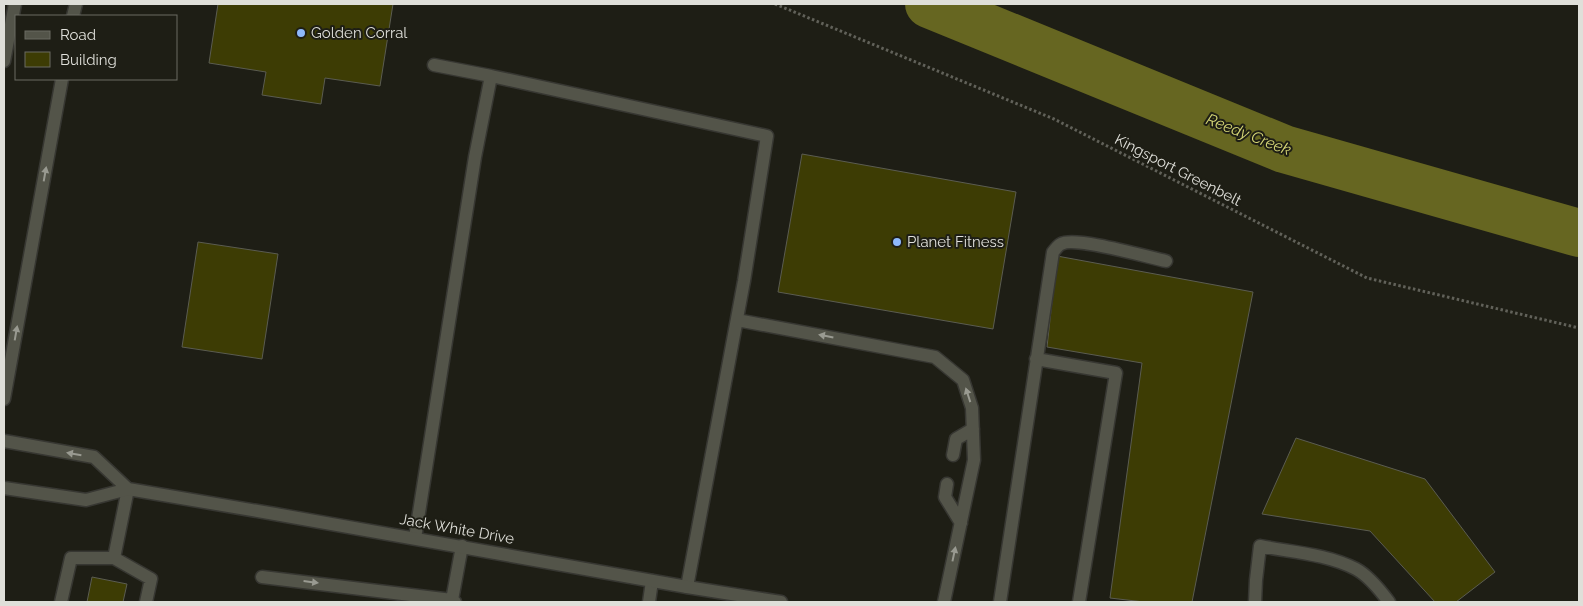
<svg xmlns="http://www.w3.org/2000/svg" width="1583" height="606" font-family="Raleway,sans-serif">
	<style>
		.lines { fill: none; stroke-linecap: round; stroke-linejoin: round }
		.river { stroke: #666621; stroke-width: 48 }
		.building { fill: #3d3c04; stroke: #5b5c51 }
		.service-casing { stroke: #373732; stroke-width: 15 }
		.minor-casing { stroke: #373732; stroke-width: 15 }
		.secondary-casing { stroke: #373732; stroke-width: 15 }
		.path { stroke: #616159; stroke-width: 3; stroke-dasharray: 2.5 2.5; stroke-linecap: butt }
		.service { stroke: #535449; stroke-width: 12 }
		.minor { stroke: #535449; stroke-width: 12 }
		.secondary { stroke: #535449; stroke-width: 12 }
		.oneway { fill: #999a91 }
		.poi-dot { fill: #8eb9fc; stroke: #1e1e15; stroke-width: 2 }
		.labels { text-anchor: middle; stroke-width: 4; stroke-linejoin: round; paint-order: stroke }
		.poi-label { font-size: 15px; fill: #dfdfd9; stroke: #1e1e15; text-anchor: start }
		.street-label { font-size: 15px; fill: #dfdfd9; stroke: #1e1e15 }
		.water-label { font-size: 16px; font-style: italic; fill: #d6d776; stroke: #1e1e15 }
	</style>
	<rect width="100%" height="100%" fill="#1e1e15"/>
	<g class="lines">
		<path class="river" d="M929 4 1284 149 1579 233"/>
	</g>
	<path class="building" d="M218 4H393L380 86 325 78 321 104 262 95 266 72 209 63Z
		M802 154 1016 192 993 329 778 292Z
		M198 242 278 254 262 359 182 347Z
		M1057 256 1253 292 1192 602H1144L1110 598 1142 363 1047 347Z
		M1296 438 1425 479 1495 572 1456 602H1435L1370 531 1262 514Z
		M92 577 127 584 123 602H87Z"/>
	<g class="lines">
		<defs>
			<path id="service" d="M434 65 491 76
				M737 320 935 357 963 380 972 408 974 460 944 602
				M1036 359 1116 373 1079 602
				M953 455 956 439 973 429
				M947 484 945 497 961 523
				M415 538 475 157 491 76 767 136 744 281 687 587
				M114 558 128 489
				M262 577 452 600 455 602
				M452 600 462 546
				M61 602 71 558H114L151 579 146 602
				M649 602 652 581
				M1000 602 1053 252C1055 250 1058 245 1061 244 1075 236 1147 257 1166 261
				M1255 602 1256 580 1260 546C1291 552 1327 554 1356 569 1369 576 1380 590 1389 602"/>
			<path id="minor" d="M4 441 94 457 128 489
				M4 488 86 500 128 489 275 514 687 587 781 602"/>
			<path id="secondary" d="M73 16 76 4
				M4 61 15 4
				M4 399 62 79"/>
		</defs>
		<use href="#service" class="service-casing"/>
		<use href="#minor" class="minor-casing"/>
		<use href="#secondary" class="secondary-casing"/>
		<path class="path" d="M775 4 1054 119 1367 278 1579 328"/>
		<use href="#service" class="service"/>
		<use href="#minor" class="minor"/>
		<use href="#secondary" class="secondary"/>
	</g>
	<defs><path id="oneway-solid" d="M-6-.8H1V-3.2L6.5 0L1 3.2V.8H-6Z" transform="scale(1.25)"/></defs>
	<g class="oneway">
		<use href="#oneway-solid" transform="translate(45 174) rotate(-80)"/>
		<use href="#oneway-solid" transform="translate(16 333) rotate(-80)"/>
		<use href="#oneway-solid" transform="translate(826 336) rotate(-169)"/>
		<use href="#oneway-solid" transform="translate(968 395) rotate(-108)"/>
		<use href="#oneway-solid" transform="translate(74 454) rotate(-170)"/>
		<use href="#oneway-solid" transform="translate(954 554) rotate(-78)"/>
		<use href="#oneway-solid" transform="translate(311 582) rotate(7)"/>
	</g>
	<g class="poi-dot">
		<circle cx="301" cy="33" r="5"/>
		<circle cx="897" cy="242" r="5"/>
	</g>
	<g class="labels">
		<g class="poi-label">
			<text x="311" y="38">Golden Corral</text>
			<text x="907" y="247">Planet Fitness</text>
		</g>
		<g class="street-label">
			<text transform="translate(1178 170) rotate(27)" y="5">Kingsport Greenbelt</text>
			<text transform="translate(457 529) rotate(10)" y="5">Jack White Drive</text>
		</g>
		<g class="water-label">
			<text transform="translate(1249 134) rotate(21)" y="6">Reedy Creek</text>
		</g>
	</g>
	<rect width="1583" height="606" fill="none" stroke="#dfdfd9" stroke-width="10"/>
	<rect x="15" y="15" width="162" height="65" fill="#1e1e15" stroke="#6b6b63"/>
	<rect x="25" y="31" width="25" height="8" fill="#535449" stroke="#6b6b63"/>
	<text x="60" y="40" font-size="15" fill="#dfdfd9">Road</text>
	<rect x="25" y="52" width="25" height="15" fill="#3d3c04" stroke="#6b6b63"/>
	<text x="60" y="65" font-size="15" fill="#dfdfd9">Building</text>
</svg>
